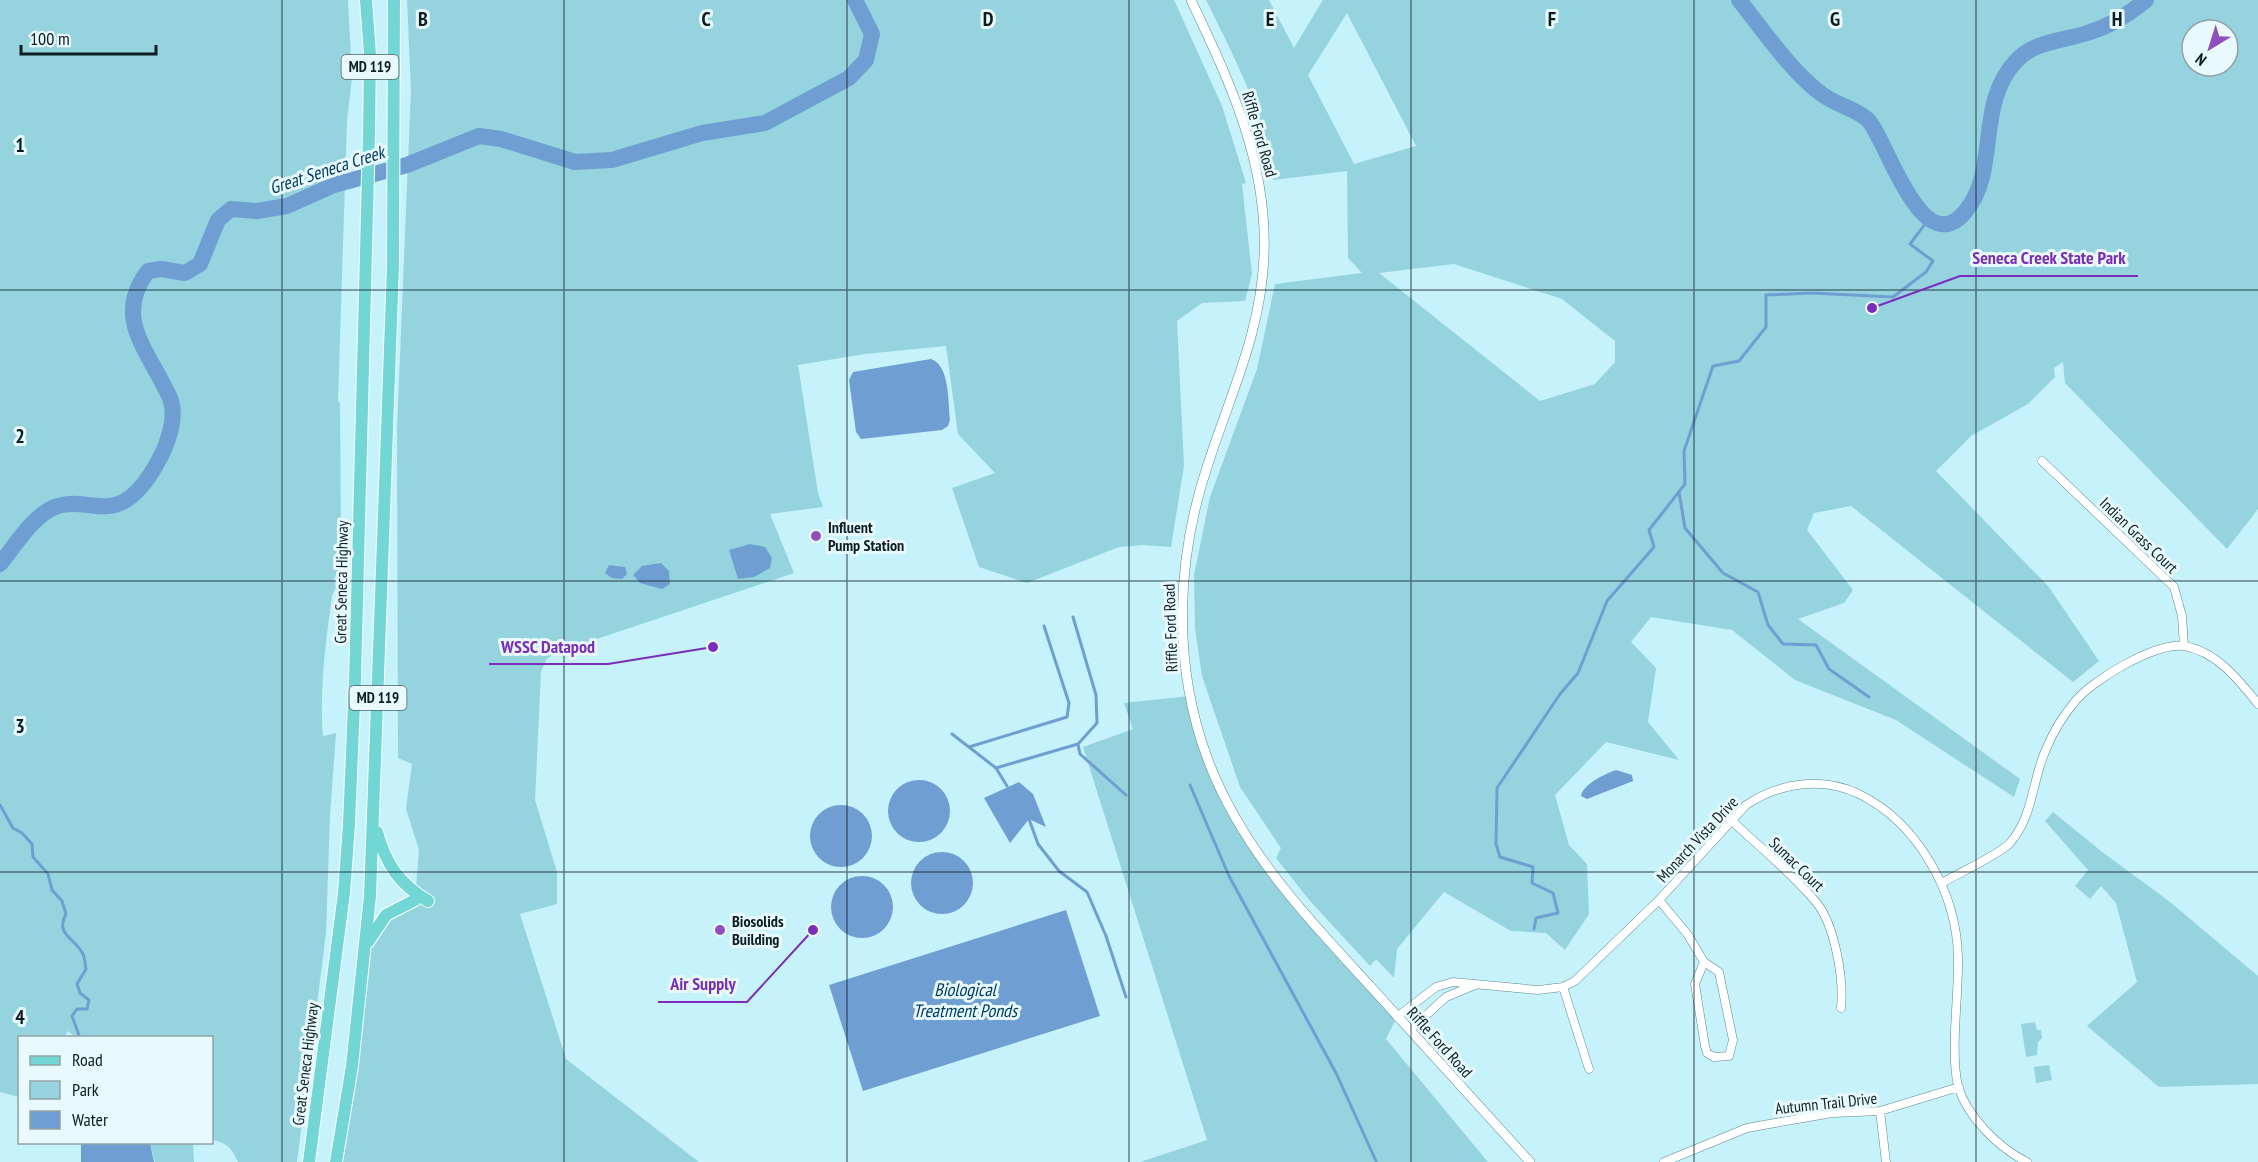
<svg xmlns="http://www.w3.org/2000/svg" width="2258" height="1162" font-family="'PT Sans Narrow',sans-serif">
	<style>
		.green { fill: #95d3df; fill-rule: evenodd }
		.water { fill: #6f9fd2 }
		.lines { fill: none; stroke-linecap: round; stroke-linejoin: round }
		.stream { stroke: #6f9fd2; stroke-width: 3 }
		.river { stroke: #6f9fd2; stroke-width: 16 }
		.minor-casing { stroke: #5e878f; stroke-width: 9 }
		.tertiary-casing { stroke: #5e878f; stroke-width: 10 }
		.primary-casing { stroke: #fff; stroke-width: 14 }
		.minor { stroke: #fff; stroke-width: 8 }
		.tertiary { stroke: #fff; stroke-width: 9 }
		.primary { stroke: #72d7d4; stroke-width: 12 }
		.grid { fill: none; stroke: #0d1e22; stroke-width: 1.5; stroke-opacity: 0.55 }
		.poi-dot { fill: #924dc1; stroke: #e9fafe; stroke-width: 2 }
		.labels { text-anchor: middle; stroke-width: 6; stroke-linejoin: round; paint-order: stroke }
		.shield { fill: #e9fafe; stroke: #4f6064; stroke-width: 1.5 }
		.shield-label { font-size: 15px; font-weight: bold; fill: #0d1e22 }
		.street-label { font-size: 16px; fill: #0d1e22; stroke: #e9fafe }
		.poi-label { font-size: 16px; font-weight: bold; fill: #0d1e22; stroke: #e9fafe; text-anchor: start }
		.water-label { font-size: 18px; font-style: italic; fill: #013a68; stroke: #e9fafe }
		.grid-label { font-size: 20px; text-anchor: middle; font-weight: bold; fill: #0d1e22; stroke: #e9fafe; stroke-width: 6; stroke-linejoin: round; paint-order: stroke }
		.leader { fill: none; stroke: #7b2cbf; stroke-width: 2 }
		.callout-dot { fill: #7b2cbf; stroke: #e9fafe; stroke-width: 2 }
		.callout-label { font-size: 18px; text-anchor: middle; font-weight: bold; fill: #7b2cbf; stroke: #e9fafe; stroke-width: 6; stroke-linejoin: round; paint-order: stroke }
	</style>
	<rect width="100%" height="100%" fill="#c6f2fb"/>
	<path class="green" d="M0 0H348L352 77 347 121 338 401 340 403 341 539 338 542V571L334 579 336 587 332 596C326 639 319 692 323 736L336 733 330 815 326 933 297 1162H238C232 1149 227 1142 212 1140V1038H76L68 1031 64 1037 20 1038 19 1097 0 1092Z
		M407 0H1174L1222 106 1246 183 1242 184 1252 274 1245 301 1202 303 1177 321 1184 466 1171 547 1143 545 1119 547 1027 583 979 567 952 488 995 473 958 434 946 346 865 354 798 365 818 493 823 507 770 514 794 573 555 653 546 660 541 672 535 800 557 872V904L520 914 566 1059 699 1162H333L365 948 379 923 415 900 419 850 406 809 412 764 398 758 397 428 411 89Z
		M1206 0H1269L1294 48 1323 0H2258V509L2227 549 2065 383 2063 362 2054 368 2055 377 2028 404 1971 436 1936 471 2048 586 2099 661 2073 682 1851 506 1814 513 1807 530 1853 590 1844 603 1798 619 2020 779 2014 797 1896 720 1795 680 1732 630 1651 617 1631 642 1656 668 1648 722 1679 760 1606 742 1555 795 1569 845 1587 864 1589 914 1565 950 1546 933 1511 931 1444 892 1397 949 1394 978 1376 959 1370 966 1310 901 1276 858 1281 848 1240 787 1202 676 1195 628 1194 575 1210 497 1257 369 1275 284 1362 273 1348 258 1347 171 1273 180C1265 114 1235 59 1206 0ZM1347 13 1416 146 1354 164 1308 75ZM2192 30H2228V66H2192ZM1454 264 1562 299 1615 341V362L1595 384 1540 401 1379 273Z
		M1190 696 1197 726 1253 850 1397 1017 1386 1039 1488 1162H1140L1207 1140 1083 747 1133 729 1124 703Z
		M2053 812 2101 851 2170 902 2258 976V1084L2159 1087 2087 1026 2137 982 2116 903 2101 886 2090 899 2075 886 2088 870 2045 821Z
		M2035 1022 2037 1030H2041L2042 1038 2038 1042 2037 1055 2026 1057 2021 1024Z
		M2049 1065 2052 1080 2036 1083 2034 1067Z
		M150 1143H193L194 1162H155Z"/>
	<path class="water" d="M931 359C950 365 948 403 950 420L948 426 942 430 861 439 856 432 849 380 853 372Z
		M750 544 765 547 772 558 770 568 754 577 738 579 729 550Z
		M661 563 669 571 670 584 662 589 640 583 633 575 642 566Z
		M609 565 625 567 627 574 622 579 612 578 605 573Z
		M1616 770 1632 775 1633 781 1587 799 1581 796C1583 784 1605 774 1616 770Z
		M888 811a31 31 0 1 1 62 0a31 31 0 1 1-62 0Z
		M1019 782 1033 794 1046 827 1029 819 1010 843 984 798Z
		M810 836a31 31 0 1 1 62 0a31 31 0 1 1-62 0Z
		M911 883a31 31 0 1 1 62 0a31 31 0 1 1-62 0Z
		M831 907a31 31 0 1 1 62 0a31 31 0 1 1-62 0Z
		M1066 910 1100 1016 863 1091 829 985Z
		M81 1143H150L154 1162H81Z"/>
	<g class="lines">
		<path class="stream" d="M1679 492 1685 528 1723 573 1758 592 1768 625 1783 644 1816 645 1829 669 1869 697
			M952 734 996 768 1007 786
			M1078 744 1080 754 1126 795
			M969 747 1067 717 1069 703 1044 626
			M996 768 1078 744 1097 723 1096 695 1073 617
			M1190 785 1229 876 1336 1073 1376 1161
			M0 805 13 828 22 833 32 844 33 857 48 874 52 890 62 901 66 914C55 935 74 937 83 954 85 958 85 964 86 969L77 984 80 993 89 1000 87 1009H77L72 1016 80 1038
			M1029 819 1038 844 1059 871 1087 892 1106 936 1126 997
			M1534 929 1536 918 1558 913 1553 893 1532 883 1533 867 1500 857 1496 844 1497 788 1560 694 1578 673 1607 601 1654 547 1649 530 1685 484 1684 451 1713 366 1739 361 1766 327V295L1812 293 1893 297 1926 272 1933 261 1910 244 1929 219"/>
		<path class="river" d="M1739 0C1763 30 1793 74 1823 95 1837 105 1854 108 1867 119 1886 136 1921 264 1965 212 2000 171 1975 105 2016 61 2034 41 2063 41 2087 33 2108 27 2129 14 2146 0
			M0 564C15 546 34 513 58 506 75 500 92 508 108 506 133 505 152 474 162 454 169 439 176 417 171 401 169 394 164 387 161 380 140 341 117 312 148 271L161 269 185 273 200 264 218 220 231 209 257 211 287 206 334 185 407 165 479 136 501 139 575 162 612 160 702 133 765 123 849 78 866 60 872 34 855 0"/>
		<defs>
			<path id="minor" d="M2042 461 2174 587 2182 616 2184 646
				M1730 819C1758 846 1791 872 1816 902 1835 925 1844 979 1841 1008
				M1942 883C1959 873 1996 856 2009 844 2034 817 2032 778 2047 747 2053 733 2063 716 2073 704 2090 681 2155 642 2184 646 2216 651 2239 680 2258 704
				M1659 900 1688 935 1704 962 1695 984 1705 1046 1707 1053 1714 1057 1729 1056 1733 1040 1719 972 1704 962
				M1563 987 1589 1069
				M1397 1017 1436 987 1453 982 1538 990 1563 987 1575 981 1659 900 1746 805C1779 783 1822 776 1859 794 1918 823 1957 893 1958 958 1959 994 1950 1051 1958 1086 1967 1117 1999 1148 2027 1162
				M1410 1030 1446 997 1475 985
				M1880 1111 1886 1162
				M1664 1162 1747 1128 1832 1113 1880 1111 1959 1087"/>
			<path id="tertiary" d="M1191 0C1230 82 1268 163 1264 256 1261 332 1231 393 1208 464 1176 559 1172 664 1208 760 1242 850 1307 917 1371 987 1424 1046 1477 1104 1530 1162"/>
			<path id="primary" d="M377 832C386 864 399 884 428 901
				M368 942 386 915 415 900
				M309 1162 344 893 349 824 355 680 369 134 370 54 366 0
				M336 1162 352 1066 370 896 393 266 394 0"/>
		</defs>
		<use href="#minor" class="minor-casing"/>
		<use href="#tertiary" class="tertiary-casing"/>
		<use href="#primary" class="primary-casing"/>
		<use href="#minor" class="minor"/>
		<use href="#tertiary" class="tertiary"/>
		<use href="#primary" class="primary"/>
	</g>
	<path class="grid" d="M282 0V1162M564 0V1162M847 0V1162M1129 0V1162M1411 0V1162M1694 0V1162M1976 0V1162M0 290H2258M0 581H2258M0 872H2258"/>
	<g class="poi-dot">
		<circle cx="816" cy="536" r="6"/>
		<circle cx="720" cy="930" r="6"/>
	</g>
	<g class="labels">
		<g class="shield">
			<rect x="341.5" y="55" width="57" height="24" rx="4.5"/>
			<rect x="349.5" y="686" width="57" height="24" rx="4.5"/>
		</g>
		<g class="shield-label">
			<text x="370" y="72">MD 119</text>
			<text x="378" y="703">MD 119</text>
		</g>
		<g class="street-label">
			<text transform="translate(1260 134) rotate(74)" y="6">Riffle Ford Road</text>
			<text transform="translate(2139 535) rotate(44)" y="6">Indian Grass Court</text>
			<text transform="translate(341 582) rotate(-89)" y="6">Great Seneca Highway</text>
			<text transform="translate(1170 628) rotate(-92)" y="6">Riffle Ford Road</text>
			<text transform="translate(1697 839) rotate(-47)" y="6">Monarch Vista Drive</text>
			<text transform="translate(1797 864) rotate(44)" y="6">Sumac Court</text>
			<text transform="translate(1440 1042) rotate(48)" y="6">Riffle Ford Road</text>
			<text transform="translate(305 1064) rotate(-83)" y="6">Great Seneca Highway</text>
			<text transform="translate(1826 1103) rotate(-6)" y="6">Autumn Trail Drive</text>
		</g>
		<g class="poi-label">
			<text x="828" y="533">Influent<tspan x="828" dy="18">Pump Station</tspan></text>
			<text x="732" y="927">Biosolids<tspan x="732" dy="18">Building</tspan></text>
		</g>
		<g class="water-label">
			<text transform="translate(327 170) rotate(-18)" y="6">Great Seneca Creek</text>
			<text x="965" y="996">Biological<tspan x="965" dy="21">Treatment Ponds</tspan></text>
		</g>
	</g>
	<g class="grid-label">
		<text x="423" y="26">B</text>
		<text x="706" y="26">C</text>
		<text x="988" y="26">D</text>
		<text x="1270" y="26">E</text>
		<text x="1552" y="26">F</text>
		<text x="1835" y="26">G</text>
		<text x="2117" y="26">H</text>
		<text x="20" y="152">1</text>
		<text x="20" y="443">2</text>
		<text x="20" y="733">3</text>
		<text x="20" y="1024">4</text>
	</g>
	<path class="leader" d="M1872 308L1960 276H2138M713 647L608 664H489M813 930L747 1002H658"/>
	<g class="callout-dot">
		<circle cx="1872" cy="308" r="6"/>
		<circle cx="713" cy="647" r="6"/>
		<circle cx="813" cy="930" r="6"/>
	</g>
	<g class="callout-label">
		<text x="2049" y="264">Seneca Creek State Park</text>
		<text x="548" y="653">WSSC Datapod</text>
		<text x="703" y="990">Air Supply</text>
	</g>
	<rect x="18" y="1036" width="195" height="108" fill="#e9fafe" stroke="#91a2a6" stroke-width="1.5"/>
	<rect x="30" y="1056" width="30" height="9" fill="#72d7d4" stroke="#91a2a6" stroke-width="1.5"/>
	<text x="72" y="1066" font-size="18" fill="#0d1e22">Road</text>
	<rect x="30" y="1081" width="30" height="18" fill="#95d3df" stroke="#91a2a6" stroke-width="1.5"/>
	<text x="72" y="1096" font-size="18" fill="#0d1e22">Park</text>
	<rect x="30" y="1111" width="30" height="18" fill="#6f9fd2" stroke="#91a2a6" stroke-width="1.5"/>
	<text x="72" y="1126" font-size="18" fill="#0d1e22">Water</text>
	<g transform="translate(2210 48) rotate(218)"><circle r="28" fill="#e9fafe" stroke="#91a2a6" stroke-width="1.5"/>
	<path d="M0-4.5L10 22L0 15L-10 22Z" fill="#924dc1"/>
	<text y="-9" font-size="16" font-weight="bold" text-anchor="middle" fill="#0d1e22">N</text>
	</g>
	<path d="M21 45v9h135v-9" fill="none" stroke="#0d1e22" stroke-width="3"/>
	<text x="30" y="45" font-size="18" fill="#0d1e22" stroke="#e9fafe" stroke-width="4.5" paint-order="stroke">100 m</text>
</svg>
